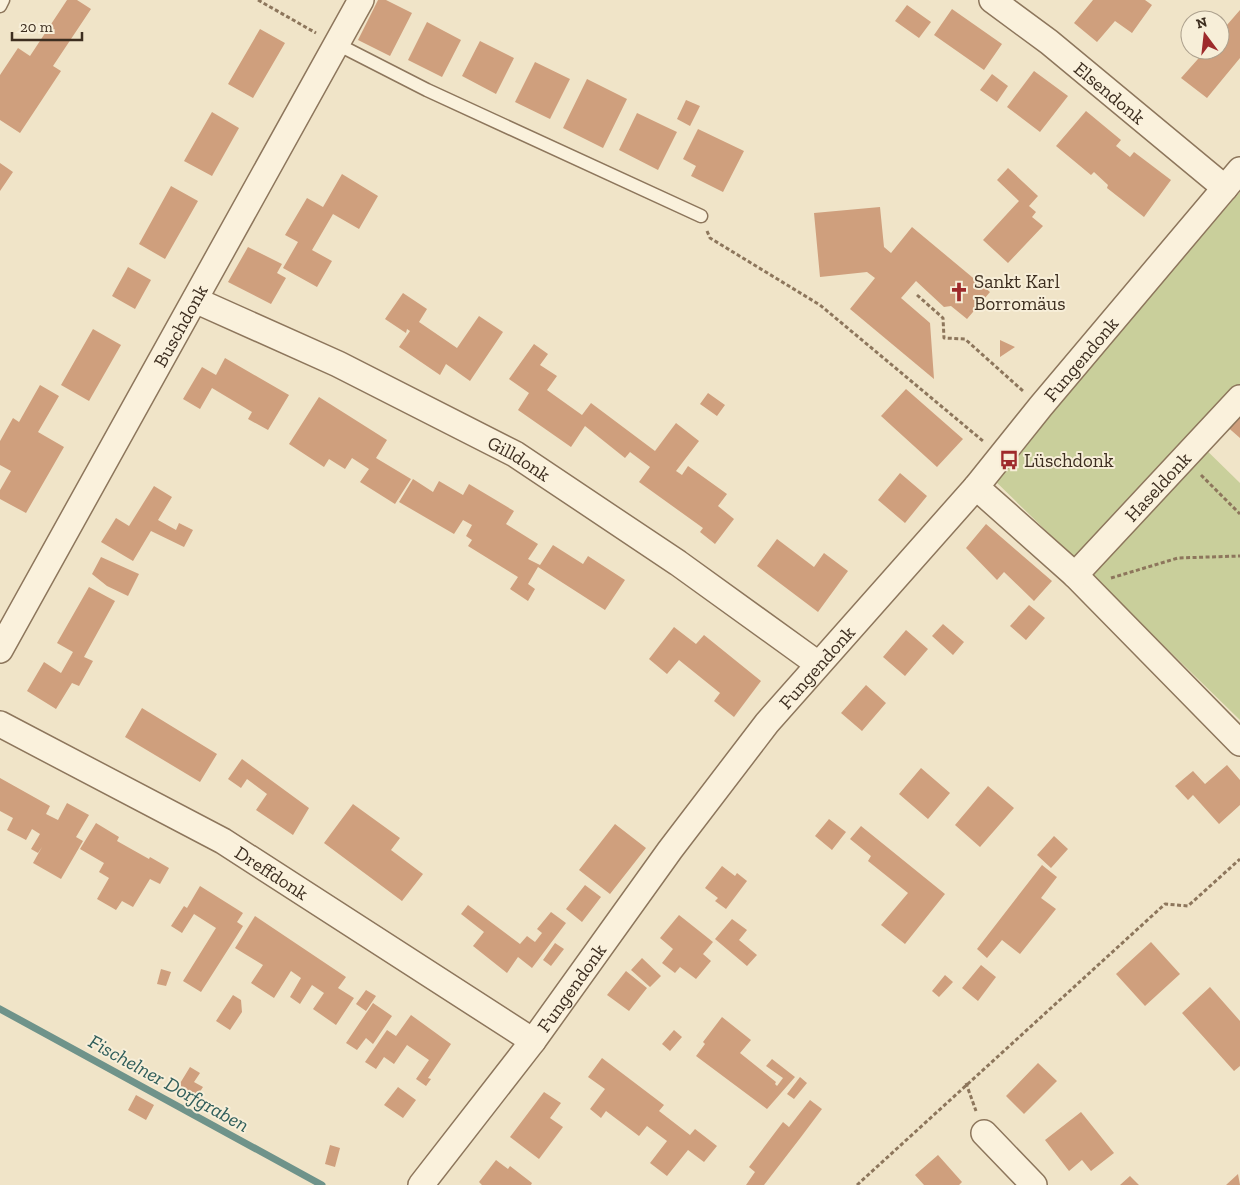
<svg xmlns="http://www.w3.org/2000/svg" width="1240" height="1185" font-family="'Zilla Slab',serif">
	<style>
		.green { fill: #c9cf9b }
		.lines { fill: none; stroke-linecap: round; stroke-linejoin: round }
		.stream { stroke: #6f938a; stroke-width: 7 }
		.building { fill: #cf9f7d }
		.lane-casing { stroke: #8d765c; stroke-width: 15 }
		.street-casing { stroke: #8d765c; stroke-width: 28 }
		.path { stroke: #8d765c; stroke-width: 3; stroke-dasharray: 4 2.5; stroke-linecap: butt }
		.lane { stroke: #faf1dc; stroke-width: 12 }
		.street { stroke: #faf1dc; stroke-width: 25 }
		.labels { text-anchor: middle; stroke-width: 4; stroke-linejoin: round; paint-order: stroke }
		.street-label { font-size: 19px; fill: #3d2e20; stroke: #f7eed8 }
		.poi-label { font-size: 19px; fill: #3d2e20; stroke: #f7eed8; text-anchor: start }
		.water-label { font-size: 20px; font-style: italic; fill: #2f5d5a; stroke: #f7eed8 }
	</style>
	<rect width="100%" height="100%" fill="#f0e4c8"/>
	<path class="green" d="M1240 192V387L1194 438 1240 483V720L991 477Z"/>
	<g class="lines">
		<path class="stream" d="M0 1009 322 1185"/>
	</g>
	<path class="building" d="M67 0H77L91 9 53 66 61 71 20 133 0 120V75L18 48 30 56Z
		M378 0H386L412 13 390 56 358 40Z
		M1093 0H1145L1152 5 1132 33 1115 21 1097 42 1074 23Z
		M907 5 931 22 919 38 895 21Z
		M952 9 1002 44 984 70 934 35Z
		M1240 10V58L1207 98 1181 78 1206 50H1220V33Z
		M427 22 461 40 442 77 408 60Z
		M260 29 285 43 253 98 228 84Z
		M480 41 514 58 496 94 462 76Z
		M535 62 570 79 550 119 515 102Z
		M1034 71 1068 96 1040 132 1007 107Z
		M992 74 1008 86 997 102 980 90Z
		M587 79 627 99 603 148 563 128Z
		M686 100 700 106 690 126 677 119Z
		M1086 111 1121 140 1116 146 1130 157 1134 152 1171 180 1144 217 1107 188 1108 185 1094 172 1091 175 1056 146Z
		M212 112 239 128 212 176 184 161Z
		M637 113 677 132 658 170 619 150Z
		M698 129 744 151 723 192 691 176 696 166 683 159Z
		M0 163 13 172 0 191Z
		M1008 168 1038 196 1029 206 1036 212 1032 217 1043 226 1008 263 983 240 1019 201 997 180Z
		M342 174 378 196 359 229 333 214 312 250 332 261 317 287 283 268 298 242 285 235 307 198 323 207Z
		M171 186 198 201 165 259 139 244Z
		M880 207 884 247 891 253 912 227 990 292 967 319 951 306 944 307 916 281 901 298 930 323 934 379 850 309 875 278 867 272 820 277 814 213Z
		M248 247 282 264 277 273 286 278 271 304 228 282Z
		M128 267 151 280 135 309 112 296Z
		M403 293 427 309 419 322 457 348 479 316 503 332 470 381 446 364 440 375 399 347 410 331 407 329 406 333 385 319Z
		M93 329 121 345 89 401 61 385Z
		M1000 340 1015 347 1000 357Z
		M534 344 548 354 540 365 557 376 547 390 582 415 591 403 655 451 676 423 699 441 676 471 682 475 688 466 727 494 718 506 734 519 715 544 700 532 703 528 639 482 650 467 630 452 625 458 585 426 571 447 518 410 529 393 509 379Z
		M225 358 289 395 268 430 248 419 252 412 212 388 200 409 183 399 202 367 216 375Z
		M40 385 59 396 38 432 64 447 26 513 0 499V490L11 471 0 465V441L13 418 19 422Z
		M906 389 963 439 937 467 881 416Z
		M708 393 725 405 717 416 700 404Z
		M319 397 387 440 376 458 411 479 395 504 360 482 369 469 352 458 345 469 329 459 324 467 289 444Z
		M1240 406V438L1224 424Z
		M900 473 927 496 905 523 878 500Z
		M413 479 433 492 439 481 463 495 469 484 514 511 506 524 538 544 528 559 540 565 553 545 583 564 588 556 625 580 605 610 538 567 528 584 535 589 528 601 510 589 518 577 468 546 472 540 466 536 472 525 463 520 454 534 399 502Z
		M154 486 172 497 158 520 176 530 179 523 193 530 184 547 151 531 133 561 101 542 116 518 129 526Z
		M986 524 1052 581 1034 601 1004 572 997 580 966 548Z
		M777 539 814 567 824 553 848 571 818 612 757 566Z
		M101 557 139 574 128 596 107 586 92 574Z
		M89 587 115 601 84 657 93 661 79 686 72 683 56 709 27 691 44 662 61 673 73 652 57 643Z
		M1029 605 1045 618 1026 640 1010 626Z
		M943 624 964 642 953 655 932 636Z
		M674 627 696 644 704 635 761 681 734 717 714 701 720 693 679 660 667 674 649 659Z
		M906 630 928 649 905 676 883 657Z
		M866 685 886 703 862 731 841 713Z
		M142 708 217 754 200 782 125 737Z
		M242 759 309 808 293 835 256 810 267 794 247 779 241 788 228 779Z
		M1227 765 1240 780V805L1219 824 1193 795 1188 800 1175 786 1193 771 1205 784Z
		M921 768 950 793 928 819 899 794Z
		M0 778 50 806 46 814 58 820 67 803 89 815 76 837 83 841 61 879 33 863 42 847 38 853 31 849 40 834 32 829 26 840 7 830 13 818 0 811Z
		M988 786 1014 808 980 847 955 825Z
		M353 804 400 838 391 850 423 874 402 901 324 843Z
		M829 819 846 832 832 850 815 836Z
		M96 823 119 837 117 841 149 859 150 857 169 868 160 884 150 879 133 907 122 901 116 910 97 899 109 878 99 872 104 863 80 849Z
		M615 824 646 848 610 894 579 870Z
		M861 826 945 894 905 944 881 925 908 893 868 861 871 856 850 839Z
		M1054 836 1068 849 1051 868 1037 855Z
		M1042 865 1057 877 1041 898 1056 909 1020 954 1002 940 987 958 977 949Z
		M722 866 735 876 737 873 747 881 726 909 715 901 718 898 705 888Z
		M585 885 601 897 582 922 566 909Z
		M200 886 243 913 237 922 243 926 201 992 183 981 216 928 194 914 182 933 171 926 184 906 187 908Z
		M468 905 520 944 527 936 535 942 542 933 537 929 551 912 566 923 532 968 518 957 507 973 473 946 484 932 461 914Z
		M679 915 713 942 703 954 711 961 696 979 680 967 675 973 662 963 673 949 660 938Z
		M255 916 346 977 338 988 354 998 336 1025 313 1009 324 993 312 985 300 1004 290 997 301 978 291 971 274 998 251 983 263 965 235 948Z
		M732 919 747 930 739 940 757 955 747 966 715 939Z
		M1151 942 1180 974 1145 1006 1116 974Z
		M555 943 564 949 551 966 543 960Z
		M642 958 661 976 650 987 631 970Z
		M981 965 996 977 978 1001 962 988Z
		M161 969 171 972 166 986 157 984Z
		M626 971 647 988 629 1011 607 995Z
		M945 975 953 982 939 997 932 991Z
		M1210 987 1240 1021V1066L1234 1071 1182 1013Z
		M366 990 376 996 366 1011 356 1004Z
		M233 995 241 1000 242 1012 230 1030 216 1021Z
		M373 1003 392 1016 373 1044 366 1038 357 1050 346 1043Z
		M411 1015 451 1044 428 1078 431 1079 426 1086 416 1079 429 1060 407 1045 394 1064 384 1057 376 1069 365 1062 387 1030 396 1036Z
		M722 1017 751 1040 740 1053 776 1082 775 1084 777 1086 783 1078 766 1066 772 1059 795 1077 767 1109 696 1056 705 1044 703 1042Z
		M674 1030 682 1037 670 1051 662 1044Z
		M602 1058 664 1105 659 1111 690 1135 695 1129 717 1146 704 1162 688 1150 667 1176 650 1163 667 1141 647 1126 639 1136 606 1111 601 1118 590 1109 605 1089 588 1077Z
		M1038 1063 1057 1081 1024 1114 1006 1096Z
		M190 1067 200 1073 194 1082 203 1087 197 1096 179 1085Z
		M800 1077 807 1083 794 1099 787 1094Z
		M398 1087 416 1100 403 1118 384 1105Z
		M544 1092 561 1103 550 1118 563 1127 539 1159 510 1137Z
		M136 1095 154 1105 146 1120 128 1110Z
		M810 1100 822 1109 801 1137 764 1185H746L755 1172 749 1167 783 1122 789 1127Z
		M1081 1112 1114 1153 1091 1171 1082 1160 1069 1171 1045 1140Z
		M330 1145 340 1148 335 1167 325 1164Z
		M938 1155 962 1182 959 1185H924L915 1175Z
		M496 1160 508 1169 510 1166 532 1183 531 1185H482L479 1182Z
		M1238 1174 1240 1185H1226Z
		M1130 1176 1139 1185H1120Z"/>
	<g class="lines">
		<defs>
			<path id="lane" d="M0 6 3 0
				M337 44 427 90 701 216"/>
			<g id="street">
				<path id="s1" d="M992 0 1049 42 1225 188"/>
				<path id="s2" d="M195 300 338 364 515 454 678 563 818 664"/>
				<path d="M976 487 1075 575 1240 743"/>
				<path id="s3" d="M1075 575 1240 398"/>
				<path id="s4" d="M0 650 361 0"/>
				<path id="s5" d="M0 724 223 841 533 1041"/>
				<path d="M984 1133 1034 1185"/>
				<path id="s6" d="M421 1185 533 1041 670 850 767 723 976 487 1041 406 1240 170"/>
			</g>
		</defs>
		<use href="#lane" class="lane-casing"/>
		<use href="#street" class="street-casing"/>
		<path class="path" d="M258 0 316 33
			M707 231 710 238 820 305 983 441
			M917 295 943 318 944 338 965 339 1023 391
			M1201 475 1240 514
			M1111 578 1178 558 1240 556
			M966 1083 976 1111
			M857 1185 1165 904 1188 906 1240 859"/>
		<use href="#lane" class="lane"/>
		<use href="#street" class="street"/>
	</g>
	<defs>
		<symbol id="church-bare" viewBox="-9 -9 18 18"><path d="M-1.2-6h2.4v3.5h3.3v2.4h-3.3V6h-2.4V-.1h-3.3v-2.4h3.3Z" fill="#9e2a2b" stroke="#f7eed8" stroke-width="2.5" paint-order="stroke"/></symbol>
		<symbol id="bus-bare" viewBox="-9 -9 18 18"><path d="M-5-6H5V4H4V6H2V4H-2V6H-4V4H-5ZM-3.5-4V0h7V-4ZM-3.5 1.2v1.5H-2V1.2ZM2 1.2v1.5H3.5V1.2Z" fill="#9e2a2b" stroke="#f7eed8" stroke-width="2.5" paint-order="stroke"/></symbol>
	</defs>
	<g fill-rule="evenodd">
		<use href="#church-bare" x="945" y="278" width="28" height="28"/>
		<use href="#bus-bare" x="995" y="446" width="28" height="28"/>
	</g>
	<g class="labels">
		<g class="street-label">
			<text dy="7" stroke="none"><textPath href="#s1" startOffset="150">Elsendonk</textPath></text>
			<text dy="7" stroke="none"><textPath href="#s4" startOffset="371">Buschdonk</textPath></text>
			<text dy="7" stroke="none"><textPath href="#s6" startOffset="1058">Fungendonk</textPath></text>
			<text dy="7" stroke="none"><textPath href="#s2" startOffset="361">Gilldonk</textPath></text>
			<text dy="7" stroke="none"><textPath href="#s3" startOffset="121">Haseldonk</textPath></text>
			<text dy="7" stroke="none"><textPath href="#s6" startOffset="652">Fungendonk</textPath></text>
			<text dy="7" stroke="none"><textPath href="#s5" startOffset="310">Dreffdonk</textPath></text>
			<text dy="7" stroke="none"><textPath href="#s6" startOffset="248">Fungendonk</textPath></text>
		</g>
		<g class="poi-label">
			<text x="974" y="288">Sankt Karl<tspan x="974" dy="22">Borromäus</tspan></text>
			<text x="1024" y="467">Lüschdonk</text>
		</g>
		<g class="water-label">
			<text transform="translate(169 1083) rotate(29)" y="7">Fischelner Dorfgraben</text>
		</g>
	</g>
	<g transform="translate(1205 35) rotate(345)"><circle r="24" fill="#f7eed8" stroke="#ada18e"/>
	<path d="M0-4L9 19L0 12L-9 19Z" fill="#9e2a2b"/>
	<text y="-8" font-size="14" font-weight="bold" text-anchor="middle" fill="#3d2e20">N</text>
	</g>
	<path d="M12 32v8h70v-8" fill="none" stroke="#3d2e20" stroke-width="2.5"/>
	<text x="20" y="32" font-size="15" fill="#3d2e20" stroke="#f7eed8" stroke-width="4" paint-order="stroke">20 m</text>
</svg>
